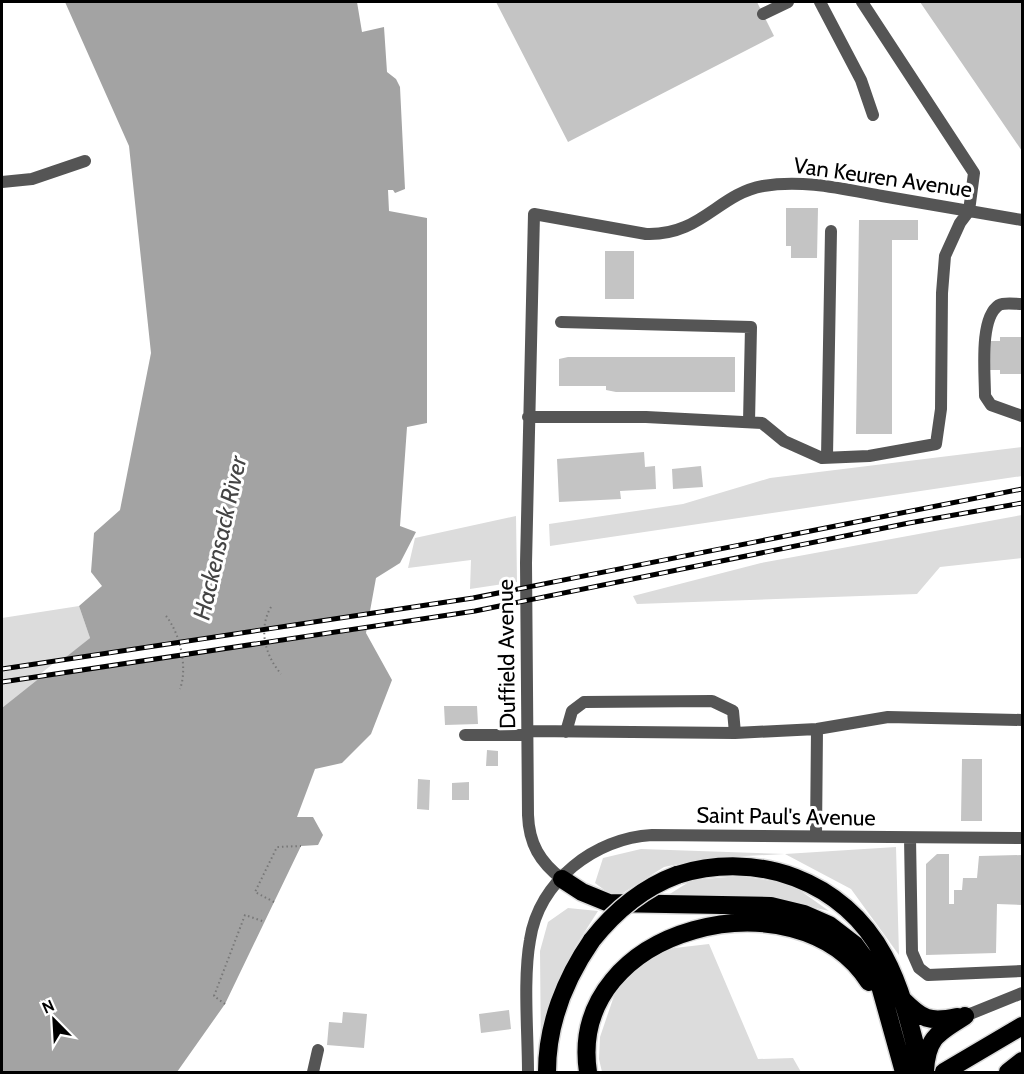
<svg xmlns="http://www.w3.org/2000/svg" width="1024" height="1074" font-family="Cabin,sans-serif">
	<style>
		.green { fill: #dcdcdc }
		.water { fill: #a3a3a3 }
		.pier { fill: #fff }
		.building { fill: #c4c4c4 }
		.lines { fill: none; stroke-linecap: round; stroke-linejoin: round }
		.highway-casing { stroke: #dbdbdb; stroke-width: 21 }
		.path { stroke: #777; stroke-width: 2; stroke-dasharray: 1.5 3; stroke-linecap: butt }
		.minor { stroke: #555; stroke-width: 12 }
		.highway { stroke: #000; stroke-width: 18 }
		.rail-casing { stroke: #000; stroke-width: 5 }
		.rail { stroke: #fff; stroke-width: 3; stroke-dasharray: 9; stroke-linecap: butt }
		.highway-bridge-casing { stroke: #dbdbdb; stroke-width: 21; stroke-linecap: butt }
		.highway-bridge { stroke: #000; stroke-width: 18 }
		.labels { text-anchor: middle; stroke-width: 6; stroke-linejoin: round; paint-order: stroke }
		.street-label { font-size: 22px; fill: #000; stroke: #fff }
		.water-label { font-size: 24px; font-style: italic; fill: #444; stroke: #fff }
	</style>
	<rect width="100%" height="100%" fill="#fff"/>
	<path class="green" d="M1022 447V476L550 546 549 524 683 504 770 478Z
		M1022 515V558L940 567 917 594 637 604 633 596 761 563Z
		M516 516 517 582 470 589 471 560 408 568 415 538Z
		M79 606 90 638 2 713V618Z
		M896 847 899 955 851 889 785 854 707 858 664 867 615 898 595 883 603 858 641 849 785 854Z
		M740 876 791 884 829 911 772 898 665 897 692 880Z
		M568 908 598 911 575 947 552 995 541 1058 540 951 548 922Z
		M709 944 758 1059 793 1058 801 1072H602L599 1059 600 1037 615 993 629 972 666 949Z"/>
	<path class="water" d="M65 2H357L362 32 384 27 387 72 396 79 400 87 405 189 395 193 393 190H388L389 211 427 218V423L407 427 400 526 416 532 400 563 376 578 366 633 392 680 371 734 342 763 315 769 297 817H313L323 835 318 845 301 846 225 1004 177 1072H2V708L90 638 79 606 102 586 91 572 94 533 120 510 151 353 129 146Z"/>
	<path class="pier" d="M372 613 369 629 34 679 59 659Z"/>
	<path class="building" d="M496 2H757L774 36 568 142Z
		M920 2H1022V151Z
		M786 208H818L817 258H791V246H786Z
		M859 220H918V240H892V434H856Z
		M605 251H634V299H605Z
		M1000 337H1022V374H1000V370H990V341H1000Z
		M568 357H735V392H616L606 390V386H559V359Z
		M644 452 645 467 655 466 656 489 620 491 621 499 559 502 557 459Z
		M701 466 703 487 673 489 672 469Z
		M444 706H477L478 724 445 725Z
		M487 750 498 751V766H486Z
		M962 759H982V821H961Z
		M418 779 430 780 429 810 417 809Z
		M469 782V800H452V783Z
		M937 854H949V904H954V890H962L963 878H977L979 856 1022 855V905L997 904 996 953 926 955V864Z
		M509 1010 511 1029 481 1033 479 1014Z
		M343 1012 367 1014 364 1048 327 1045 329 1022 342 1023Z"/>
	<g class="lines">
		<defs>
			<path id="highway" d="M677 875C757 850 843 880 884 956 903 991 912 1033 922 1072
				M562 879 582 892 609 903 771 906 804 914 829 925 855 945 877 975 904 1072
				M902 999C922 1019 929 1023 957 1017
				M925 1071C927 1037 938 1033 965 1016
				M547 1072C547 1025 565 979 592 940
				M588 1072C566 926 798 870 869 982
				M944 1072 1022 1026
				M1008 1072 1022 1061"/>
		</defs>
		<use href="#highway" class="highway-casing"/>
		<path class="path" d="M271 607C258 629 265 655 281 674
			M166 616C180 633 188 668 180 689
			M274 902 255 892 277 847 301 846
			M225 1004 214 996 245 915 265 922"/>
		<path class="minor" d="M820 2 861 80 873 115
			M763 14 788 2
			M2 182 32 179 85 161
			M1022 304C1015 304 1005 302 999 305 979 318 985 373 985 396L991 405 1022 416
			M561 322 751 327 749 422
			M528 417H646L762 423 784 441 822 458 869 456 936 444 941 409 942 293 945 256 960 223 969 211 974 173 862 2
			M827 457 831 231
			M529 731 735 733 817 729 888 717 1022 720
			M566 732 572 711 584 702 712 701 733 711 735 733
			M465 735H528
			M816 836 817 729
			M910 838 912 952 919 968 928 975 1022 971
			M562 879C540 862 529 844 528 815L526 563 534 214 646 234C701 236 718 194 763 186 803 179 843 189 882 196 929 204 976 212 1022 220
			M965 1016 1022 993
			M313 1072 318 1050
			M528 1072C528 1032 523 979 530 940 539 881 595 838 652 835L1022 838"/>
		<use href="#highway" class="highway"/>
		<defs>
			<path id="rail" d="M2 669 473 598 1022 489
				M2 682 475 611 909 523 1022 503"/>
		</defs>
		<use href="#rail" class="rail-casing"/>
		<use href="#rail" class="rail"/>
		<defs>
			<path id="highway-bridge" d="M592 940C615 911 642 888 677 875"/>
		</defs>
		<use href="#highway-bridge" class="highway-bridge-casing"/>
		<use href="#highway-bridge" class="highway-bridge"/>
	</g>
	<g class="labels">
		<g class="street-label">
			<text transform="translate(883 177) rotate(8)" y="8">Van Keuren Avenue</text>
			<text transform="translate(506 654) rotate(-91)" y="8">Duffield Avenue</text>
			<text transform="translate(786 816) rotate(1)" y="8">Saint Paul's Avenue</text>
		</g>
		<g class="water-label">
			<text transform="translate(220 538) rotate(-77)" y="8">Hackensack River</text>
		</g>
	</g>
	<rect width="1024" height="1074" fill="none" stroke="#000000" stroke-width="6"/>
	<g transform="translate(54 1020) rotate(336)" stroke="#ffffff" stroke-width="4.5" paint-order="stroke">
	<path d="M0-4.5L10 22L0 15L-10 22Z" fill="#000000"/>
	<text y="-9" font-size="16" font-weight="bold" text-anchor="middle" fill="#000000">N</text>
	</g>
</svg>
